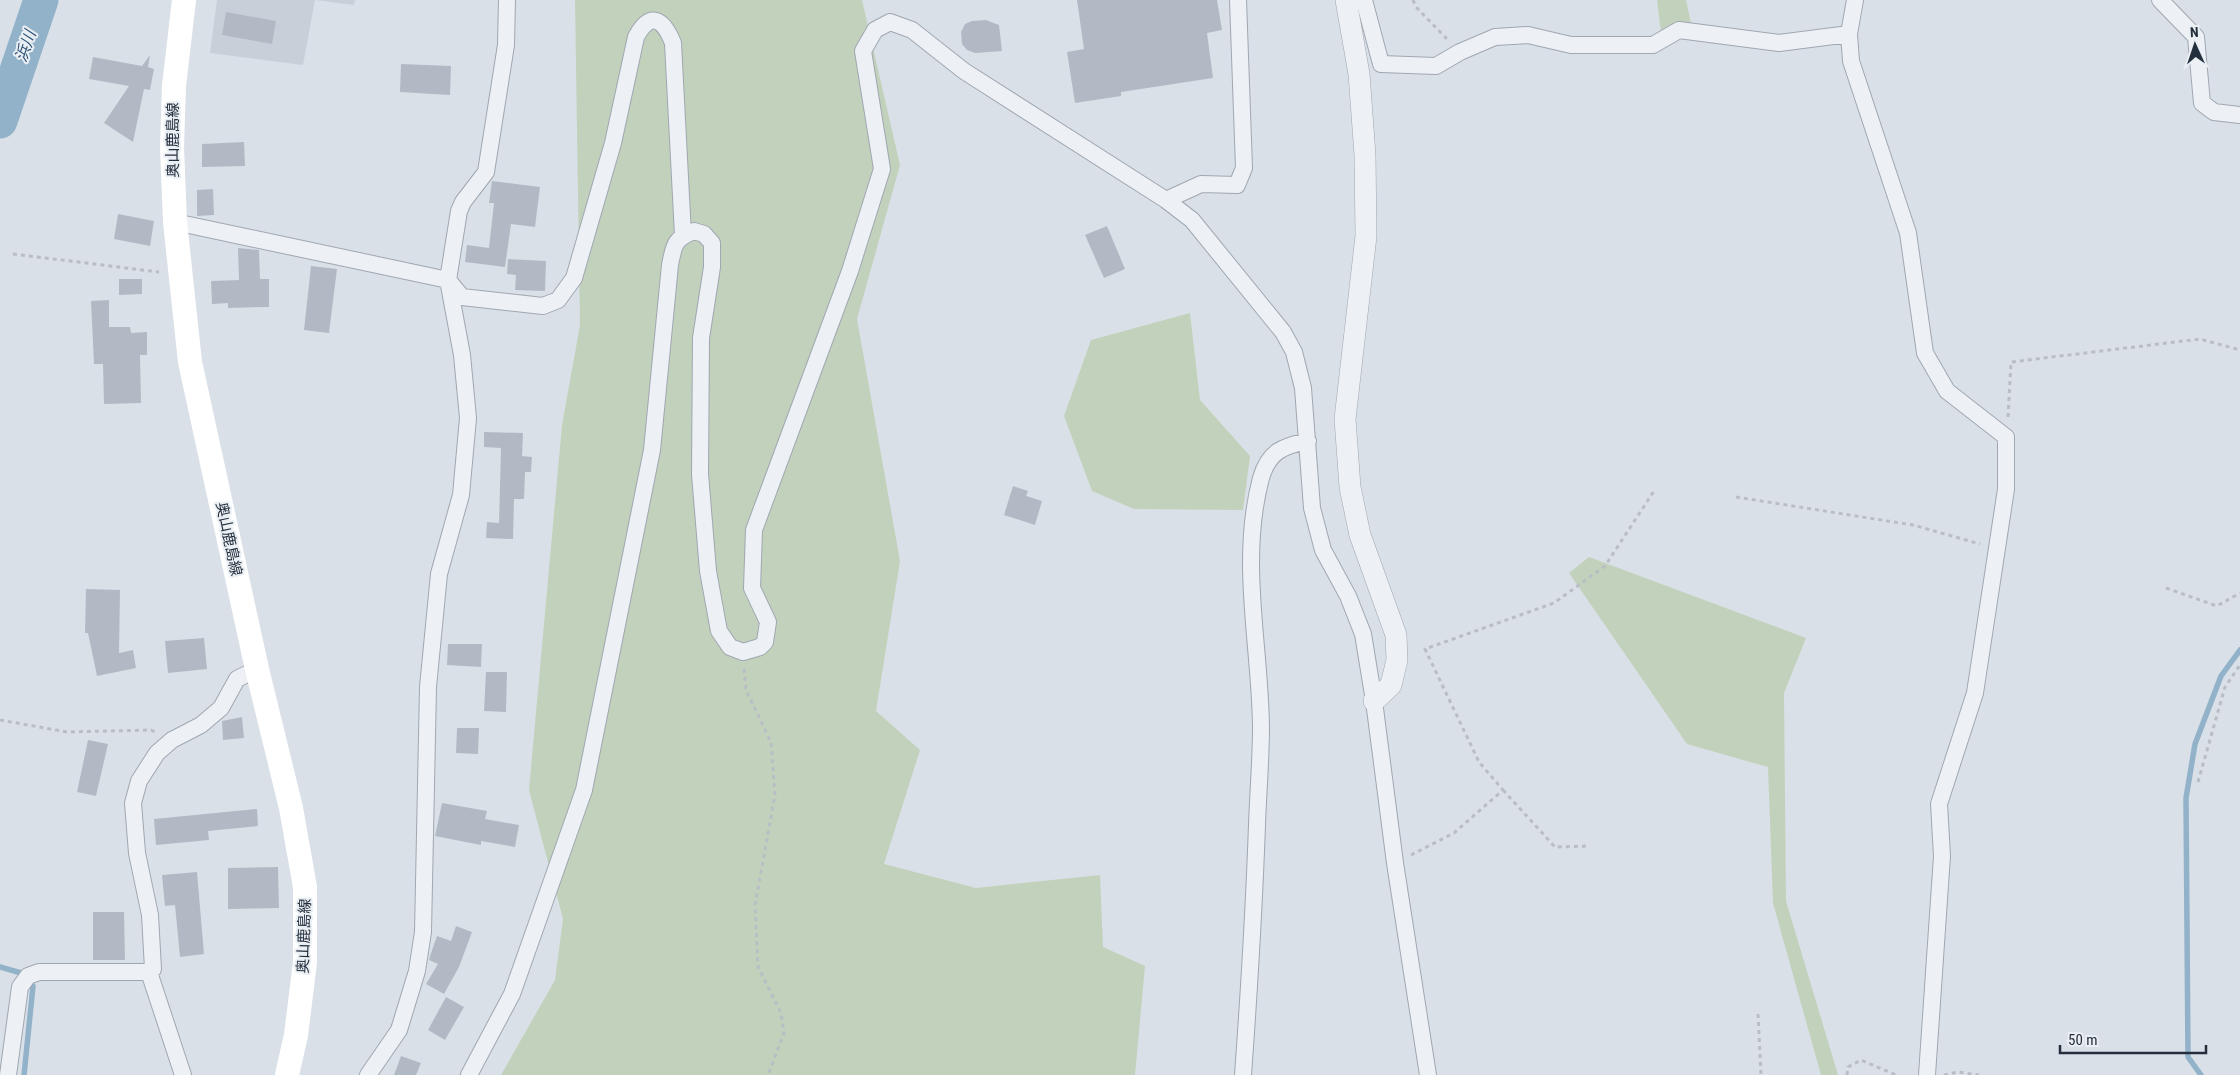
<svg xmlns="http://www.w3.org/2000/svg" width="2240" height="1075" font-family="'Roboto Condensed','Noto Sans JP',sans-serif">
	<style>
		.built { fill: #c8cfd9 }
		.green { fill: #c2d1bb }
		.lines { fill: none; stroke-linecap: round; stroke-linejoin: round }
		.stream { stroke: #92b2ca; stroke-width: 5.5 }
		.river { stroke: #92b2ca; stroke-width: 35 }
		.building { fill: #b1bac4 }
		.minor-casing { stroke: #a0a7b1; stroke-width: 18 }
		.tertiary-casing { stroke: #a0a7b1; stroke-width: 22 }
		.path { stroke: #b9bec5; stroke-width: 3; stroke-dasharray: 4 4; stroke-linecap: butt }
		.minor { stroke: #edf0f5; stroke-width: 16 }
		.tertiary { stroke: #edf0f5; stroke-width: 21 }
		.secondary { stroke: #fff; stroke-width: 24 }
		.labels { text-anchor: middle; stroke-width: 4; stroke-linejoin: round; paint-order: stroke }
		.street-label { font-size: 15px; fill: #242f3d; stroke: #eaeff4 }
		.water-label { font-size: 16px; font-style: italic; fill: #2b5274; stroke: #eaeff4 }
	</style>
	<rect width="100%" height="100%" fill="#dae0e7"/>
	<path class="built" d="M217 0H355L354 5 315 0 303 65 210 53Z"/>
	<path class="green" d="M575 0H862L900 165 857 319 900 561 876 711 920 750 884 864 976 888 1100 875 1103 947 1145 966 1135 1075H501L555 980 563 919 529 790 562 425 580 325Z
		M1657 0H1686L1692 28 1661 32Z
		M1190 313 1200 400 1250 456 1243 510 1134 509 1092 491 1064 416 1091 340Z
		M1589 557 1806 638 1784 693 1786 901 1838 1075H1821L1773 903 1768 767 1687 744 1569 573Z"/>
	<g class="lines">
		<path class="stream" d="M0 967 21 973 33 986 24 1075
			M2201 1075 2188 1057 2186 798 2195 744 2221 676 2240 650"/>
		<path class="river" d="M0 121 41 0"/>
	</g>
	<path class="building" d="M1077 0H1217L1222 30 1207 33 1213 78 1121 92V96L1075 103 1067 52 1084 49Z
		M226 12 276 21 272 44 222 35Z
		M986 20 999 25 1002 51 975 53 967 50 962 44 961 32 965 24 972 21Z
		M150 55 148 67 154 69 150 90 144 89 133 142 104 123 129 86 89 79 93 57 142 66Z
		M401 64 451 66 450 95 400 92Z
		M244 142 245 166 202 167V144Z
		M492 181 540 187 535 227 511 224 505 267 465 262 467 245 489 248 494 203H489Z
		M213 189 214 215 197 216V190Z
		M118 214 154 221 150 246 114 239Z
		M1107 226 1125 269 1104 278 1085 235Z
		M238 248 259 250 260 279H269V307L228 308V303L212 304 211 281 239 280Z
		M508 259 546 261 545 291 515 290 516 275 507 274Z
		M311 266 337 269 329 333 304 330Z
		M119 279H142V294L119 295Z
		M109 300V327H130L131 333 147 332V355H140L141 403 104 404 103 364H94L91 301Z
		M484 432 523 433 522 456 532 457 531 472H525L524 499H514L513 539 486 538 487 522 499 523 501 448 484 447Z
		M1013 486 1028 491 1026 496 1042 501 1035 525 1004 515Z
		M86 589 120 590 119 653 133 650 136 668 97 676 88 633H85Z
		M204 638 207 669 168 673 165 641Z
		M448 644H482L481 667 447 665Z
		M486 672H507L506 712 484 711Z
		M242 717 244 738 223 740 222 721Z
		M457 728H479L478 754 456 753Z
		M88 740 108 744 96 796 77 792Z
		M442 803 487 811 485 819 519 825 515 847 481 841V845L435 836Z
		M257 809 258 826 208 831 209 840 156 845 154 819Z
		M278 867 279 908 228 909V868Z
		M197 872 204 954 180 957 175 905 165 906 162 875Z
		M93 912H124L125 960H93Z
		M456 926 472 932 459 967 444 994 426 984 438 964 429 960 430 956 437 936 451 941Z
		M446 997 464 1007 445 1040 428 1030Z
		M401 1056 421 1063 416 1075H394Z"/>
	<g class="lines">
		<defs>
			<path id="minor" d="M1364 0 1381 64 1436 66 1460 52 1495 37 1528 35 1571 45H1653L1679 30 1779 43 1849 34
				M1855 0 1849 34 1851 61 1908 233 1925 353 1947 391 2006 437V489L1975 693 1939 804 1942 856 1927 1075
				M2160 0 2196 37 2202 103 2214 112 2240 115
				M1166 200 1201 184 1237 185 1244 168 1238 0
				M175 222 448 280 462 297 543 306 558 300 574 278 613 143 636 37C650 11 663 18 673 43L683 235
				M149 972 183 1075
				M8 1075 20 987 28 976 39 972H149L153 969 150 915 137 853 133 803 139 781 157 753 172 740 201 725 221 708 237 679 257 669
				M368 1075 399 1030 417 971 423 932 428 687 439 574 461 495 468 418 462 355 448 280 459 211 463 202 486 172 506 45 507 0
				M469 1075 512 994 584 790 652 450 670 265C674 245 674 239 694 231L704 234 712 243V267L701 338 700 474 708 571 719 631 730 647 743 652 760 647 765 642 768 622 752 588 754 530 850 271 882 169 863 51 875 30 890 22 912 30 964 71 1166 200 1192 220 1283 332 1294 352 1303 388 1312 508 1323 550 1348 596 1363 634 1374 701 1395 863 1428 1075
				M1243 1075C1249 992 1254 909 1257 825 1258 793 1261 760 1261 727 1260 643 1239 561 1261 478 1269 451 1283 446 1308 441"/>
			<path id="tertiary" d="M1346 0 1359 74 1365 155 1366 236 1345 419 1350 487 1360 535 1396 635 1397 660 1391 685 1374 701"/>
		</defs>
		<use href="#minor" class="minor-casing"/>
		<use href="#tertiary" class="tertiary-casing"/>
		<path class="path" d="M1413 0 1416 7 1447 39
			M13 254 159 272
			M2008 417 2011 362 2200 339 2240 350
			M1736 497 1913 525 1980 544
			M2166 588 2217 606 2240 593
			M744 669 746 690 771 742 775 795 755 905 758 967 781 1013 784 1033 768 1075
			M0 720 67 732 151 730 155 732
			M2198 782 2225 687 2240 665
			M1503 790 1555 847 1588 846
			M1411 855 1454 833 1503 790 1479 762 1425 649 1554 603 1605 566 1654 491
			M1758 1014 1761 1075
			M1847 1075 1848 1067 1861 1060 1896 1075
			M1944 1075 1958 1072 1979 1075"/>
		<use href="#minor" class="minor"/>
		<use href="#tertiary" class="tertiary"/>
		<path class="secondary" d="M184 0 174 86 172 147 175 222 190 362 257 669 291 808 305 887V962L296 1035 287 1075"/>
	</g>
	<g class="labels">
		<g class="street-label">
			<text transform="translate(173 140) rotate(-90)" y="5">奥山鹿島線</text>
			<text transform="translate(229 539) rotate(78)" y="5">奥山鹿島線</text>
			<text transform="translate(304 936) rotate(-88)" y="5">奥山鹿島線</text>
		</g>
		<g class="water-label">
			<text transform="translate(25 46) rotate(-71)" y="6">浜川</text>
		</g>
	</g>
	<g transform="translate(2195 45) rotate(357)" stroke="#eaeff4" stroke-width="4" paint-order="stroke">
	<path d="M0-4L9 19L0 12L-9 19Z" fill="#242f3d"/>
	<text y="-8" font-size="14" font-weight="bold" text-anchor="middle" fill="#242f3d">N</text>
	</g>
	<path d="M2060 1045v8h146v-8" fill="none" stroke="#242f3d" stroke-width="2.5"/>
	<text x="2068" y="1045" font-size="15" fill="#242f3d" stroke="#eaeff4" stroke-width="4" paint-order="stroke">50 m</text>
</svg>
